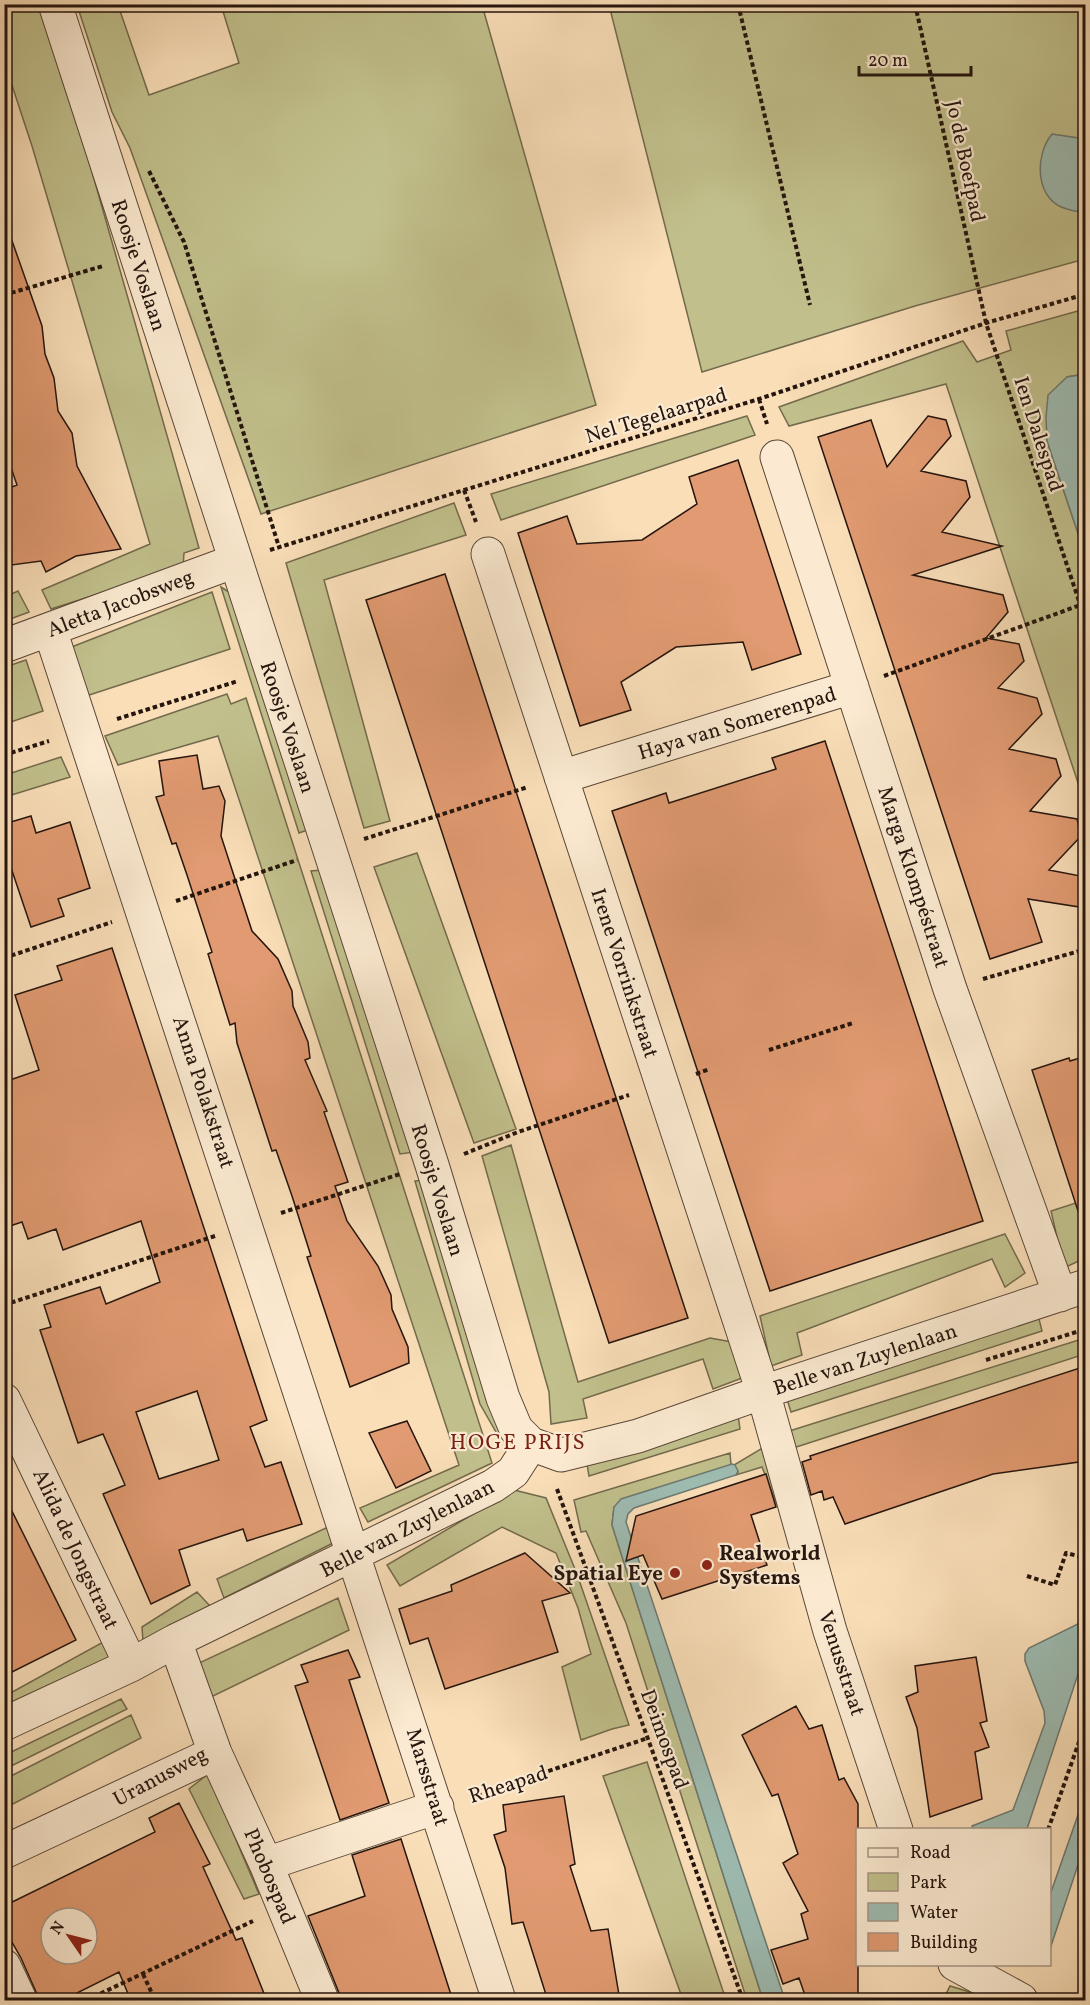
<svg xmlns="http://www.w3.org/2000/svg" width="1090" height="2005" font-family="Vollkorn,serif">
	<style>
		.green { fill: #c1c08c; stroke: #736a4d; stroke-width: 1.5 }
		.water { fill: #9ebcb2; stroke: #6e7970; stroke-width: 1.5 }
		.building { fill: #e19a71; stroke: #25150e; stroke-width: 1.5; fill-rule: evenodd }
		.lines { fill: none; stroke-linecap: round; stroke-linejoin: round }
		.minor-casing { stroke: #5a4738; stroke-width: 35 }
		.path { stroke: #25150e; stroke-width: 4; stroke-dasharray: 4.5 3; stroke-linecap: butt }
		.minor { stroke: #fbead1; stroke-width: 33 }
		.poi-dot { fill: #8f2418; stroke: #fbead1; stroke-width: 2 }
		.labels { text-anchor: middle; stroke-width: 4.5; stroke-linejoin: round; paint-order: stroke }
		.street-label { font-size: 21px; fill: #25150e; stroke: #fbead1 }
		.poi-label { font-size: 21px; font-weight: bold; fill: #25150e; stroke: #fbead1; text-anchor: start }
		.neighbourhood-label { font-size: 22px; letter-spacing: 1.5px; fill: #7a1f14; stroke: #fbead1 }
	</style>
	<rect width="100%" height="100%" fill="#f9deb8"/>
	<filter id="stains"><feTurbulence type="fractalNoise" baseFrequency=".00333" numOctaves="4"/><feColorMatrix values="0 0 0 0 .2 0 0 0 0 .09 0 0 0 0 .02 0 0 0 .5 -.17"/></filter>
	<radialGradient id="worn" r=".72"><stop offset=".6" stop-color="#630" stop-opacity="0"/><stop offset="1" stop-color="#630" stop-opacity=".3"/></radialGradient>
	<path class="green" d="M4 5H38L79 126 199 548 184 553 183 567 51 609 42 590 150 544 32 146 5 64Z
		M77 5H118L149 95 239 63 221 5H482L596 405 261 514 130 148 112 112Z
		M609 5H1085V139L1072 138 1081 212 1085 211V259L915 306 702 372Z
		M1085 309V374L1067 377 1047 441 1085 554V804L946 384 789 426 779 407 963 341 977 362 1011 350 1006 331Z
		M747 416 755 435 501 520 491 494Z
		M454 503 466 535 324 580 390 821 364 828 286 563Z
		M221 587 232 594 310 829 299 833Z
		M18 591 29 612 5 621V597Z
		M212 592 230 649 80 698 64 650Z
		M26 660 43 711 5 724V667Z
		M227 694 231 704 246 698 492 1463 368 1522 360 1508 459 1465 218 736 118 765 105 736Z
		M61 757 70 777 5 797V775Z
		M417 853 516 1129 474 1143 374 867Z
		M322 870 415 1152 400 1154 311 871Z
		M511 1145 578 1382 710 1338 732 1342 742 1378 713 1389 703 1359 583 1399 587 1418 551 1424 549 1392 482 1156Z
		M429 1180 505 1428 500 1439 480 1404 415 1181Z
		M1085 1200V1236L1080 1238 1085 1258 1064 1268 1051 1211Z
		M1005 1234 1025 1273 1005 1287 992 1259 797 1333 802 1355 771 1366 760 1316Z
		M1038 1315 1042 1331 791 1412 786 1396Z
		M1085 1338V1354L790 1449 783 1433Z
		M738 1415 740 1429 589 1476 587 1464Z
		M766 1446 787 1502 777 1505 762 1467 736 1475 738 1472 734 1465Z
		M730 1453 731 1465 614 1507 612 1525 763 2000H748L745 1994 626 1623 586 1531 581 1532 574 1500Z
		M514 1490 546 1498 577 1574 629 1725 612 1729 581 1740 562 1667 591 1654 578 1608 556 1553 502 1527 400 1586 387 1565Z
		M328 1527 333 1543 224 1598 217 1579Z
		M197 1592 210 1606 143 1641 142 1627Z
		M338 1598 349 1630 211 1697 197 1664Z
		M105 1641 112 1657 5 1710V1696Z
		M121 1699 127 1709 5 1769V1755Z
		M131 1715 141 1738 5 1808V1779Z
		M647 1762 726 2000H683L603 1776Z
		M208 1774 259 1894 244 1899 189 1789Z
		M950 1986 973 1993 969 2000H943Z"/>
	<path class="water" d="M1052 134 1085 139V211C1079 213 1074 211 1067 209 1035 201 1034 156 1052 134Z
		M1085 374H1086L1085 554 1047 441 1046 418 1048 395 1067 377Z
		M732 1464 735 1465 738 1471 736 1475 634 1508 628 1514 626 1522 785 2000H763L612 1525 614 1507 621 1499Z
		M1085 1614V1653L1027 1829H973L972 1826 1013 1810 1045 1723 1044 1711 1025 1661V1654L1029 1648 1078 1624Z
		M1085 1795V1844L1050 1949V1895Z"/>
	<path class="building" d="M10 235 42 326 45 354 54 378 58 411 72 433 77 466 121 549 76 556 46 572 41 561 4 566V490L17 485 4 447V236Z
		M928 416 946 420 951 436 921 471 966 481 970 497 942 532 1002 546 913 575 1003 595 1008 612 986 638 1019 644 1024 661 998 688 1037 698 1042 714 1009 749 1056 759 1061 776 1030 811 1077 819 1081 836 1049 870 1086 877V908L1028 899 1042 942 990 959 818 437 871 420 887 467Z
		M738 460 801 654 752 670 743 642 676 647 621 682 631 710 580 726 518 533 567 516 577 544 642 540 697 504 689 477Z
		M445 574 688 1318 609 1343 366 600Z
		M825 741 983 1221 770 1291 612 811 666 793 669 803 776 769 772 758Z
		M197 755 203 789 219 786 225 801 221 836 252 931 278 959 292 991 293 1006 308 1042 310 1058 305 1060 327 1111 324 1112 348 1182 335 1186 347 1221 378 1266 391 1295 392 1309 408 1347 409 1363 350 1387 307 1257 311 1256 292 1196 276 1150 272 1151 237 1043 235 1023 230 1025 208 954 212 952 187 875 176 843 172 844 156 797 164 795 159 761Z
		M31 816 36 833 70 822 90 888 58 899 64 916 31 927 4 847V824Z
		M112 948 267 1420 250 1427 265 1467 281 1462 302 1524 247 1541 243 1529 179 1550 190 1585 151 1604 103 1494 125 1485 103 1434 78 1443 40 1330 51 1327 44 1305 100 1287 106 1304 160 1282 141 1221 63 1250 56 1229 28 1239 22 1222 4 1228V1082L39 1070 15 995 62 980 57 966ZM197 1391 219 1460 159 1479 136 1412Z
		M1086 1056V1213L1079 1214 1032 1070 1069 1058 1070 1061Z
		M1086 1366V1461L993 1474 845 1524 833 1497 824 1500 822 1491 811 1495 802 1462 811 1459 810 1456Z
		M407 1421 431 1471 396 1488 369 1433Z
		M766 1474 776 1507 751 1515 767 1565 662 1599 643 1555 626 1561 636 1516Z
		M4 1495 76 1640 4 1676Z
		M525 1553 570 1593 542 1601 558 1652 445 1689 428 1638 410 1644 399 1609 452 1591 451 1585Z
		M348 1650 360 1677 349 1680 389 1803 340 1820 295 1686 308 1682 301 1665Z
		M976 1657 987 1721 980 1723 989 1747 975 1752 982 1799 930 1817 917 1728 906 1697 918 1692 915 1666Z
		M796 1706 809 1729 822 1725 839 1780 844 1778 858 1804V2001H807L799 1978 783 1984 771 1950 808 1939 801 1914 808 1911 783 1863 798 1854 778 1794 772 1796 742 1735Z
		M564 1796 575 1864 570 1866 591 1931 608 1929 620 2001H548L523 1922 512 1924 505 1868 494 1835 506 1831 503 1805Z
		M179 1803 210 1864 203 1867 236 1940 242 1938 267 2001H131L119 1972 61 2001H40L21 1958 4 1928V1906L155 1832 149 1818ZM51 1918H87V1954H51Z
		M401 1839 453 2001H340L339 1993 308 1916 365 1896 352 1855Z"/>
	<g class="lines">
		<defs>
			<path id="minor" d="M55 4 432 1165 503 1398 516 1429 531 1444 561 1455 638 1436 763 1392 1086 1286
				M777 457 950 989 1060 1295
				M488 554 763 1392 830 1631 896 1830
				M50 630C203 1086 352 1543 499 2000
				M4 646 235 561
				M561 777 852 687
				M4 1400 131 1665
				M4 1724 131 1665 175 1641 493 1486 513 1472 531 1444
				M215 1753 266 1864 322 2000
				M4 1852 215 1753 175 1641
				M266 1864 437 1807
				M955 1964 1021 2000
				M4 1966 20 2000"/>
		</defs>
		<use href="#minor" class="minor-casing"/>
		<path class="path" d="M738 4 810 305
			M915 4 986 323 1086 622
			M149 171 184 242 279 547
			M4 295 103 266
			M759 399 767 424
			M464 490 476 522
			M270 550 759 399 986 323 1086 294
			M884 676 1086 603
			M117 719 238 681
			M4 755 49 741
			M364 839 528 787
			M176 901 297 860
			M4 958 112 922
			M983 979 1086 949
			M769 1050 853 1023
			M696 1074 710 1069
			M464 1154 518 1132 629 1095
			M281 1213 400 1174
			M4 1305 215 1236
			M986 1360 1086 1329
			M557 1489 743 2000
			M1027 1576 1055 1585 1066 1553 1086 1558
			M470 1797 648 1738
			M1048 1830 1086 1722
			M143 1974 155 2000
			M87 2000 253 1921"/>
		<use href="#minor" class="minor"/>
	</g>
	<g class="poi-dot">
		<circle cx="707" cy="1565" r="6"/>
		<circle cx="675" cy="1573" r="6"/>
	</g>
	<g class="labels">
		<g class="street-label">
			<text transform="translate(966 161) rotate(78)" y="7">Jo de Boefpad</text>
			<text transform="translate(139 265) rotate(72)" y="7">Roosje Voslaan</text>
			<text transform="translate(656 415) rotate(-17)" y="7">Nel Tegelaarpad</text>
			<text transform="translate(1039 434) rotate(72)" y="7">Ien Dalespad</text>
			<text transform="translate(120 603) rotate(-21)" y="7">Aletta Jacobsweg</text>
			<text transform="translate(737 723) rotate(-17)" y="7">Haya van Somerenpad</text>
			<text transform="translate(288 727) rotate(72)" y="7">Roosje Voslaan</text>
			<text transform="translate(914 877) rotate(72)" y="7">Marga Klompéstraat</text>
			<text transform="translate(625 973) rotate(72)" y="7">Irene Vorrinkstraat</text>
			<text transform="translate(204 1092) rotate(72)" y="7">Anna Polakstraat</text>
			<text transform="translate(438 1190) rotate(73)" y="7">Roosje Voslaan</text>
			<text transform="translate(865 1359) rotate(-18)" y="7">Belle van Zuylenlaan</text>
			<text transform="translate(407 1528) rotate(-27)" y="7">Belle van Zuylenlaan</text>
			<text transform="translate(76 1549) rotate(65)" y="7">Alida de Jongstraat</text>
			<text transform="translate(842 1663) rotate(72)" y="7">Venusstraat</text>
			<text transform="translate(665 1739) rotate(70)" y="7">Deimospad</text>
			<text transform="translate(160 1776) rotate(-28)" y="7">Uranusweg</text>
			<text transform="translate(428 1777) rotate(73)" y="7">Marsstraat</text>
			<text transform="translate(508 1784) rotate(-18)" y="7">Rheapad</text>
			<text transform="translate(270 1876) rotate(67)" y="7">Phobospad</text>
		</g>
		<g class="poi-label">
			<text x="719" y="1560">Realworld<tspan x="719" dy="24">Systems</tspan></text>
			<text x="663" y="1580" text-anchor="end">Spatial Eye</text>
		</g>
		<g class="neighbourhood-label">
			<text x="518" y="1449">HOGE PRIJS</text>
		</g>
	</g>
	<rect width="1090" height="2005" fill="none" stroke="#f9deb8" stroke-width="24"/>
	<rect x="6" y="6" width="1078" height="1993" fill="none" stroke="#25150e" stroke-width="3"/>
	<rect x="12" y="12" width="1066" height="1981" fill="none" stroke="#25150e" stroke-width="1.5"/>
	<rect x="856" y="1828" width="195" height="138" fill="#fbead1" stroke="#a59583" stroke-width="1.5"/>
	<rect x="868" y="1848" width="30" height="9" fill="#fbead1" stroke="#a59583" stroke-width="1.5"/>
	<text x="910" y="1858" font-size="18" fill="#25150e">Road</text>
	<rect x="868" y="1873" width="30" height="18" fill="#c1c08c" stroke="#a59583" stroke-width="1.5"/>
	<text x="910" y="1888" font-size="18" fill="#25150e">Park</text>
	<rect x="868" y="1903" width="30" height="18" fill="#9ebcb2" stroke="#a59583" stroke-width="1.5"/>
	<text x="910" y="1918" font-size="18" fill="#25150e">Water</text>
	<rect x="868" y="1933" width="30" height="18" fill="#e19a71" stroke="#a59583" stroke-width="1.5"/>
	<text x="910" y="1948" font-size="18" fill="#25150e">Building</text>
	<g transform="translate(69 1936) rotate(305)"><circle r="28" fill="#fbead1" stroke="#a59583" stroke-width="1.5"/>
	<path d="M0-4.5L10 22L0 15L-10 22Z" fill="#8f2418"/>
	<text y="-9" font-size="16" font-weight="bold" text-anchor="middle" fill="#25150e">N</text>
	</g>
	<path d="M859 66v9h112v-9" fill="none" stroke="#25150e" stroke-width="3"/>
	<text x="868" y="66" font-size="18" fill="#25150e" stroke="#fbead1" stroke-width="4.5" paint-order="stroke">20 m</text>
	<rect width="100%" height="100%" filter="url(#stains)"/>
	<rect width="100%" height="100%" fill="url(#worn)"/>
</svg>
